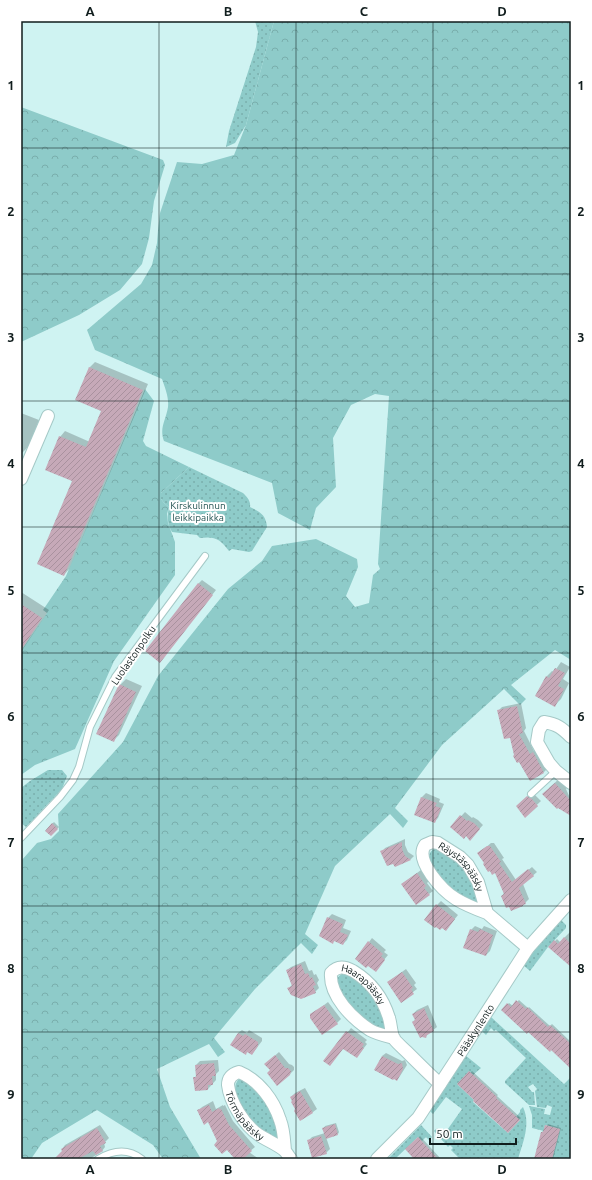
<svg xmlns="http://www.w3.org/2000/svg" width="592" height="1180" font-family="Ubuntu,sans-serif">
	<style>
		.grass { fill: url(#grass-dots) }
		.forest { fill: url(#forest-crowns) }
		.shadow { fill: #0003 }
		.building { fill: url(#building-hatch) }
		.lines { fill: none; stroke-linecap: round; stroke-linejoin: round }
		.service-casing { stroke: #a5c9c7; stroke-width: 8 }
		.minor-casing { stroke: #a5c9c7; stroke-width: 14 }
		.service { stroke: #fff; stroke-width: 6 }
		.minor { stroke: #fff; stroke-width: 12 }
		.grid { fill: none; stroke: #101d1d; stroke-width: 1; stroke-opacity: 0.55 }
		.labels { text-anchor: middle; stroke-width: 4; stroke-linejoin: round; paint-order: stroke }
		.park-label { font-size: 10px; fill: #265554; stroke: #fff }
		.street-label { font-size: 10px; fill: #101d1d; stroke: #fff }
		.neatline { fill: none; stroke: #101d1d; stroke-width: 1.5 }
		.grid-label { font-size: 13px; text-anchor: middle; font-weight: bold; fill: #101d1d }
	</style>
	<defs>
		<pattern id="grass-dots" width="8" height="8" patternUnits="userSpaceOnUse"><rect width="8" height="8" fill="#8ecbc9"/><path d="M2 2h.1M6 6h.1" fill="none" stroke="#79aeac" stroke-width="1.8" stroke-linecap="round"/></pattern>
		<pattern id="forest-crowns" width="20" height="18" patternUnits="userSpaceOnUse"><rect width="20" height="18" fill="#8ecbc9"/><path d="M2 6a3 3 0 1 1 6 0M12 15a3 3 0 1 1 6 0" fill="none" stroke="#79aeac"/></pattern>
		<pattern id="building-hatch" width="6" height="6" patternUnits="userSpaceOnUse"><rect width="6" height="6" fill="#c6a9b8"/><path d="M-1 1l2-2M0 6l6-6M5 7l2-2" fill="none" stroke="#a9919e"/></pattern>
	</defs>
	<rect width="100%" height="100%" fill="#cff3f2"/>
	<path class="grass" d="M255 21H274L246 125 235 143 226 147 229 131 256 47 258 32Z
		M189 467 243 493C247 497 251 501 250 507 260 512 266 515 267 527L252 551 249 552 232 549 229 551C220 539 215 536 200 538L197 535 172 532C167 524 167 516 169 507L164 503 161 499V493Z
		M48 770H62L67 776 62 789 26 827 21 823V788L30 781Z
		M437 848 461 864 472 880 478 902C471 902 462 899 457 895 448 887 414 855 437 848Z
		M561 920 566 925V928L548 947 530 971 523 965 528 957Z
		M342 974C354 976 369 988 375 998 380 1004 383 1019 386 1027L382 1029C364 1023 349 1008 340 991 338 988 338 983 337 979L339 976Z
		M509 987 491 1017 564 1084 571 1077V1159H552L560 1129 545 1125 544 1131 532 1128V1115L529 1106 545 1109 544 1114 550 1115 552 1107 547 1105 546 1108 537 1107 535 1091 537 1089 533 1084 528 1087 532 1092H534L535 1105H529L505 1083V1081L526 1058 496 1030 494 1031 491 1028 486 1035 481 1030Z
		M465 1055 481 1068 473 1075 457 1084 474 1100 473 1102 508 1133 520 1120 516 1117 520 1112V1110L523 1107C531 1124 523 1142 518 1159H460L451 1150 453 1148 450 1145 448 1147 434 1131 437 1128 445 1133 462 1109 446 1097 433 1114 430 1111Z
		M241 1079 252 1085 273 1112 279 1137 275 1139C270 1137 265 1135 261 1132 251 1122 227 1094 238 1080Z
		M421 1125 432 1137 429 1140 426 1137 422 1141 418 1137 396 1158 397 1159H388Z"/>
	<path class="forest" d="M274 21H571V660L555 650 511 685 526 699 520 705 504 689 442 745 395 808 408 821 403 828 390 814 335 866 305 934 318 945 312 954 301 943 255 989 214 1038 225 1052 218 1057 209 1044 157 1069 170 1107 201 1159H163L153 1145 97 1110 42 1143 31 1159H21V861L37 843 51 839 59 831 58 814 123 742 158 676 228 589 262 561 272 546 316 539 357 559 358 567 346 596 355 607 369 603 373 575 380 569 378 564 389 396 375 394 351 405 333 438 336 487 316 508 310 530 278 513 272 483 164 441C159 428 166 420 168 407 169 397 165 388 162 379L95 350 87 330 141 284 152 265 157 243 158 230 160 213 177 162 202 164 234 155 246 125Z
		M21 107 163 160 165 165 154 201 149 238 142 264 120 290 79 315 21 342Z
		M145 389 154 401 143 441 146 446 189 467 161 493V499L164 503 169 507 167 514 168 523 175 542V575L114 661 75 749 35 765 21 775V651L47 613 43 610 66 576Z"/>
	<path class="shadow" d="M95 362 148 384 69 569 64 575 73 481 60 437 65 431 90 442 102 411 76 399 90 367Z
		M21 413 39 420 29 446 21 454Z
		M202 580 216 590 163 657 198 584Z
		M21 592 49 610 21 652Z
		M561 662 570 667 563 679 569 683 561 699 555 705 546 677 552 671 554 672Z
		M126 679 142 686 119 735 113 741 120 685Z
		M521 703 526 728 524 731 534 751 537 749 548 768 544 772 530 780 515 755 511 736 498 711 502 707Z
		M560 778 568 787 566 789 570 798 571 797V815L549 788Z
		M426 793 440 799 439 802 444 804 438 818 434 822 416 814 422 797Z
		M532 793 535 795 541 801 525 816 521 802Z
		M465 812 472 818 473 817 478 820 483 825 473 836 467 835 451 827Z
		M54 822 59 827 51 835 46 830Z
		M405 839V845L408 852 414 856 410 860 382 852 385 848Z
		M491 843H494L504 858 502 859 516 880 532 867 537 872 523 884 529 899 525 903 502 896 504 893 496 872 485 862 479 853Z
		M421 870 429 881 427 883 433 891 429 894 402 884Z
		M441 901 458 915 446 930 442 927 437 905Z
		M332 914 346 920 343 928 351 931 347 940 343 944 335 940 333 942 328 918Z
		M475 926 482 929 484 926 497 931 490 951 486 955 471 930Z
		M571 931V966L550 946 557 939 560 942Z
		M372 938 386 950 384 952 388 955 379 966 369 942Z
		M305 961 309 971 312 970 314 975 316 974 319 980 317 983 319 988 315 992 289 988 293 984 287 970 291 967Z
		M406 969 416 983 414 985 417 989 401 1001 388 982Z
		M519 1000 528 1008 529 1007 550 1026 552 1024 571 1042V1067L551 1049 502 1010 509 1003 513 1006Z
		M328 1002 341 1019 337 1023 311 1015Z
		M428 1005 437 1027 425 1037 413 1022 416 1019 413 1014 417 1010Z
		M351 1028 367 1040 365 1042 367 1044 360 1053 344 1048 325 1061Z
		M242 1030 247 1033 249 1030 262 1038V1041L252 1054 248 1051 245 1054 238 1033Z
		M279 1052 289 1064 292 1065 294 1067V1070L290 1074 271 1070 270 1060Z
		M386 1053 402 1061 405 1060 407 1065 400 1076 397 1080 394 1078 382 1056Z
		M218 1060 219 1071 216 1074V1080L208 1089 194 1078 197 1075 196 1065 200 1061Z
		M472 1071 498 1095 497 1096 521 1118 508 1132 459 1084Z
		M305 1088 317 1109 313 1112 300 1119 291 1097 295 1093Z
		M213 1101 216 1109 223 1105V1106L225 1105 233 1121 255 1147 249 1152 259 1159H236L219 1141 209 1121 198 1111 202 1107Z
		M336 1123 339 1132 338 1134 326 1137 330 1149 326 1153 308 1141 312 1137 325 1133 324 1128 325 1126Z
		M548 1124 561 1128 553 1159H535L542 1132Z
		M100 1125 109 1138 104 1143 105 1147 102 1151 90 1159H56L63 1151 62 1149 65 1145Z
		M420 1136 441 1159H416L407 1149Z"/>
	<path class="building" d="M89 367 143 390 64 576 37 564 72 481 45 470 59 436 86 447 101 411 75 400Z
		M198 583 213 595 160 663 145 651Z
		M21 604 42 618 21 650Z
		M555 668 565 673 558 686 564 689 555 707 535 696 546 676 549 678Z
		M119 684 136 692 114 742 96 734Z
		M517 706 523 733 519 734 530 754 533 752 544 773 530 781 519 762 517 763 513 756 514 755 510 738 504 739 497 710Z
		M555 783 571 801V816L558 808 557 809 542 794Z
		M527 796 531 798 538 806 525 818 516 806Z
		M421 797 437 803 435 806 441 808 435 823 414 815Z
		M460 815 467 821 468 820 474 823 480 829 470 841 466 836 464 839 450 827Z
		M52 823 58 829 51 836 45 831Z
		M402 842V849L405 856 411 860 395 867 393 864 387 866 380 851Z
		M487 846H490L501 862 499 863 512 882 528 869 534 876 519 888 526 904 523 905V906L511 911 509 907 506 908 501 896 504 894 495 873 492 875 490 871 488 872 483 864 484 863 477 853Z
		M417 873 426 886 424 888 430 895 416 905 401 884Z
		M436 904 455 919 446 931 442 928 440 930 436 927 435 928 424 920Z
		M327 917 343 924 340 932 348 935 343 945 334 941 333 944 319 936Z
		M470 929 478 932 480 929 493 935 486 956 463 948Z
		M564 937 571 944V967L548 947 554 940 558 944Z
		M368 941 383 954 381 956 385 960 376 972 368 966 366 968 355 959Z
		M301 964 305 974 308 973 310 978 312 977 316 985 313 986 316 993 301 999 291 995 287 988 292 986 286 970Z
		M402 972 413 988 411 989 414 994 401 1003 387 982Z
		M516 1000 526 1009 527 1007 548 1027 550 1025 571 1044V1069L551 1050 550 1052 528 1032 527 1034 501 1010 507 1003 511 1007Z
		M324 1005 338 1024 322 1035 310 1018V1014Z
		M424 1008 434 1031 427 1035 426 1038 422 1037 420 1038 412 1022 415 1020 412 1014Z
		M346 1031 364 1044 362 1047 364 1048 357 1058 343 1049 330 1066 323 1061Z
		M238 1033 243 1036 245 1034 258 1042V1046L252 1055 247 1052 246 1055 230 1045Z
		M275 1055 285 1068H288L291 1071 290 1075 277 1086 267 1073 270 1070 264 1064Z
		M382 1056 398 1064 402 1063 403 1069 397 1081 394 1079 393 1080 374 1070Z
		M214 1063 216 1076H212L213 1085H208V1090L195 1091 193 1077H196L195 1065Z
		M469 1071 497 1097 496 1098 520 1120 508 1133 473 1101 474 1100 457 1084Z
		M300 1091 313 1113 300 1121 294 1111 295 1109 291 1102 292 1101 290 1097Z
		M209 1105 212 1112 219 1108V1109H221L229 1125 252 1151 243 1159H235L227 1150 222 1154 214 1145 217 1141 208 1122 204 1125 197 1110Z
		M335 1124 338 1135 326 1139 322 1128Z
		M545 1125 560 1129 552 1159H534L541 1132H543Z
		M97 1128 106 1143 100 1146 103 1151 96 1155 93 1151 78 1159H54L62 1151 61 1149Z
		M321 1136 327 1154 312 1158 307 1140Z
		M418 1137 430 1150 438 1159H414L405 1149Z"/>
	<g class="lines">
		<defs>
			<path id="service" d="M531 794 556 771
				M21 838 60 797 73 780 79 767 90 727 115 677 205 556
				M98 1159C113 1150 128 1148 142 1159"/>
			<g id="minor">
				<path d="M21 479 48 416"/>
				<path d="M571 737C562 728 557 724 544 722L539 730 537 742 549 763 556 771 571 783"/>
				<path id="s1" d="M487 913C476 909 466 905 456 899 443 891 414 861 425 845L432 842 438 843 460 857 468 865 478 882 487 913 528 948"/>
				<path id="s2" d="M394 1038C386 1036 377 1034 370 1030 353 1019 329 996 331 973 337 966 344 966 353 971 371 982 383 998 389 1018 391 1024 391 1034 394 1039 398 1044 403 1048 407 1052 418 1063 429 1074 440 1084"/>
				<path id="s3" d="M285 1151C284 1140 284 1130 280 1120 274 1101 259 1080 239 1072 232 1074 228 1078 228 1085 230 1102 244 1125 259 1135 266 1140 279 1145 285 1151 287 1153 289 1157 291 1159"/>
				<path id="s4" d="M377 1159 418 1118 463 1049 528 948 571 900"/>
			</g>
		</defs>
		<use href="#service" class="service-casing"/>
		<use href="#minor" class="minor-casing"/>
		<use href="#service" class="service"/>
		<use href="#minor" class="minor"/>
	</g>
	<path class="grid" d="M159 21V1159M296 21V1159M433 21V1159M21 148H571M21 274H571M21 401H571M21 527H571M21 653H571M21 779H571M21 906H571M21 1032H571"/>
	<g class="labels">
		<g class="park-label">
			<text x="198" y="509">Kirskulinnun<tspan x="198" dy="12">leikkipaikka</tspan></text>
		</g>
		<g class="street-label">
			<text transform="translate(133 655) rotate(-55)" y="4">Luolastonpolku</text>
			<text dy="4" stroke="none"><textPath href="#s1" startOffset="149">Räystäspääsky</textPath></text>
			<text dy="4" stroke="none"><textPath href="#s2" startOffset="138">Haarapääsky</textPath></text>
			<text dy="4" stroke="none"><textPath href="#s4" startOffset="163">Pääskynlento</textPath></text>
			<text dy="4" stroke="none"><textPath href="#s3" startOffset="151">Törmäpääsky</textPath></text>
		</g>
	</g>
	<rect width="592" height="1180" fill="none" stroke="#ffffff" stroke-width="44"/>
	<path d="M430 1138v6h86v-6" fill="none" stroke="#101d1d" stroke-width="2"/>
	<text x="436" y="1138" font-size="12" fill="#101d1d" stroke="#ffffff" stroke-width="3" paint-order="stroke">50 m</text>
	<rect x="22" y="22" width="548" height="1136" class="neatline"/>
	<g class="grid-label">
		<text x="90" y="16">A</text>
		<text x="228" y="16">B</text>
		<text x="364" y="16">C</text>
		<text x="502" y="16">D</text>
		<text x="11" y="90">1</text>
		<text x="581" y="90">1</text>
		<text x="11" y="216">2</text>
		<text x="581" y="216">2</text>
		<text x="11" y="342">3</text>
		<text x="581" y="342">3</text>
		<text x="11" y="468">4</text>
		<text x="581" y="468">4</text>
		<text x="11" y="595">5</text>
		<text x="581" y="595">5</text>
		<text x="11" y="721">6</text>
		<text x="581" y="721">6</text>
		<text x="11" y="847">7</text>
		<text x="581" y="847">7</text>
		<text x="11" y="973">8</text>
		<text x="581" y="973">8</text>
		<text x="11" y="1099">9</text>
		<text x="581" y="1099">9</text>
		<text x="90" y="1174">A</text>
		<text x="228" y="1174">B</text>
		<text x="364" y="1174">C</text>
		<text x="502" y="1174">D</text>
	</g>
</svg>
